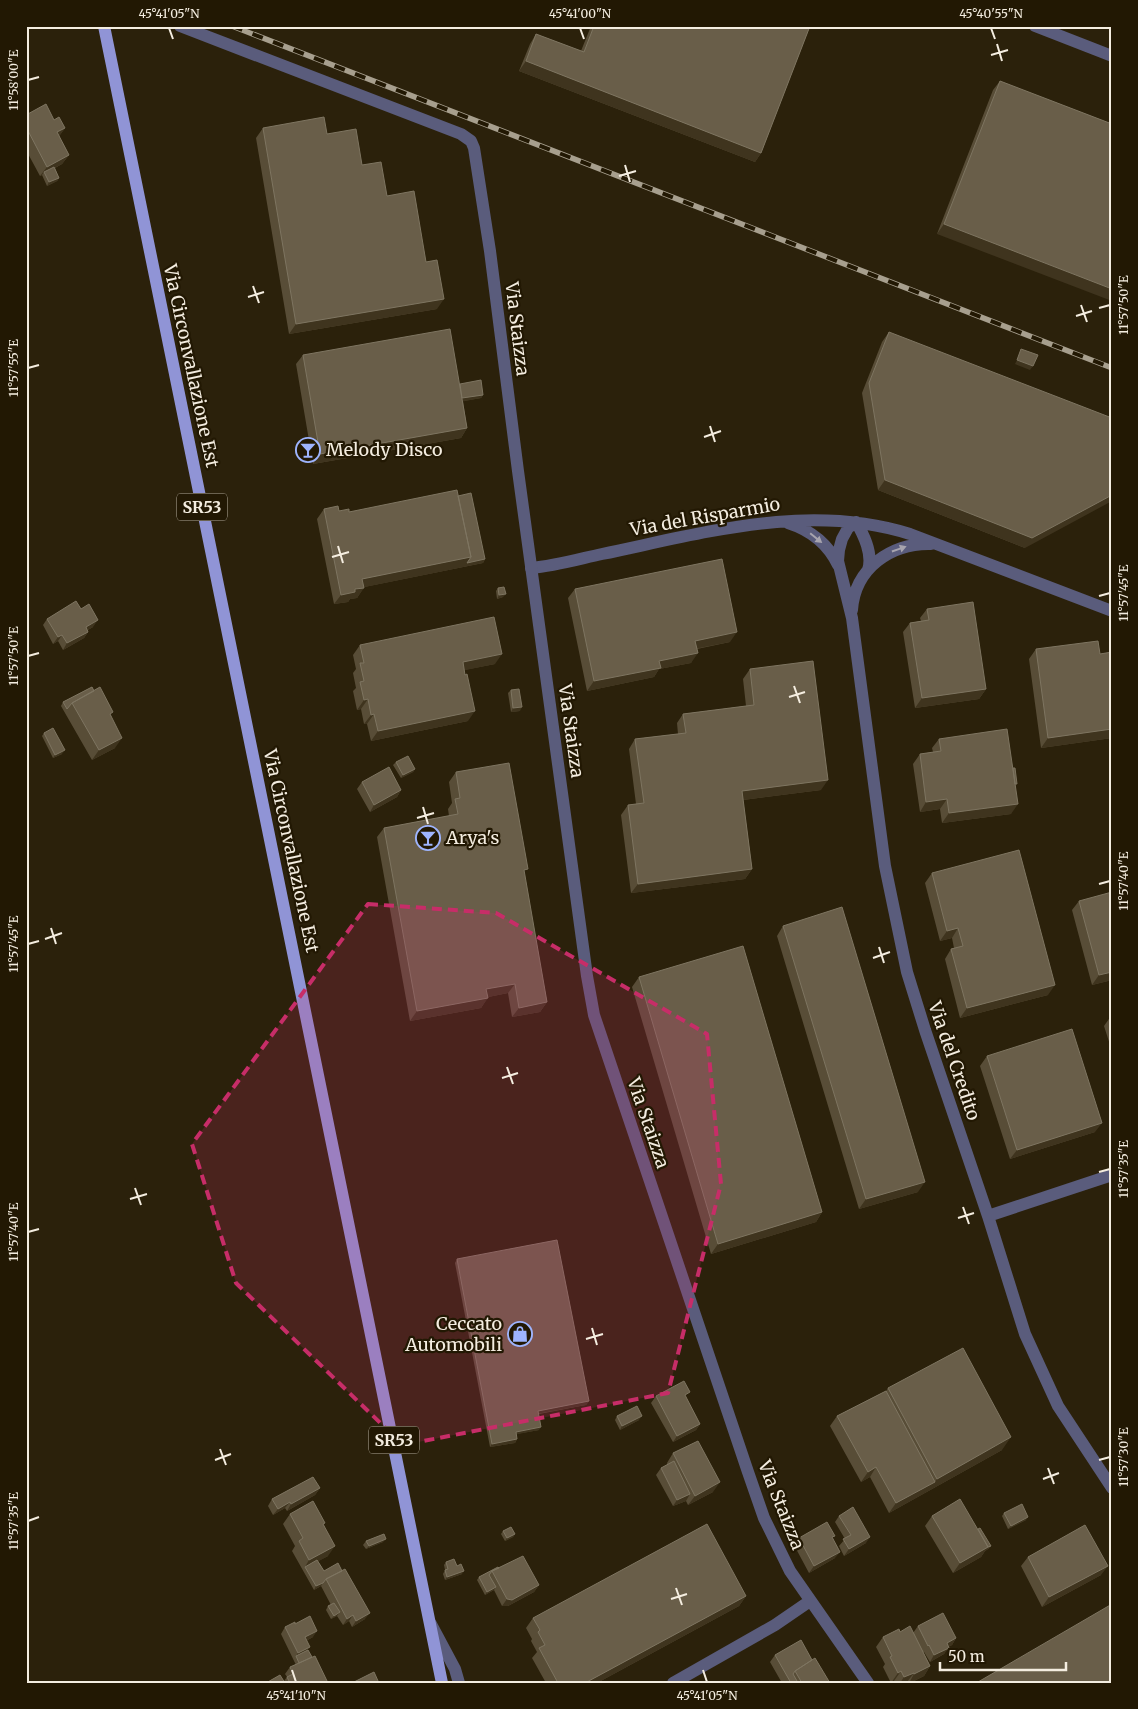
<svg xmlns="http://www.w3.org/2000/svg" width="1138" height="1709" font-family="Merriweather,serif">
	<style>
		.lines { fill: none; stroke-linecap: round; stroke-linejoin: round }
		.minor { stroke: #5a5c7c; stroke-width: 12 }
		.tertiary { stroke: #5a5c7c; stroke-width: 12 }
		.primary { stroke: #9094d6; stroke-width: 12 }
		.rail-casing { stroke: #a79f8e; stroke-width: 5.5 }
		.rail { stroke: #221803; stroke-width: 4; stroke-dasharray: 11; stroke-linecap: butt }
		.wall { fill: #584d37 }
		.shaded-wall { fill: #3f341e }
		.building { fill: #695e49; stroke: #7e7561 }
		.oneway { fill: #a7a4ae }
		.marked { fill: #c72d68; fill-opacity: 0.2; stroke: #c72d68; stroke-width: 4; stroke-dasharray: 10 6; stroke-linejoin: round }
		.ticks { fill: none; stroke: #f4ede0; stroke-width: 2 }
		.labels { text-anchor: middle; stroke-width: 4.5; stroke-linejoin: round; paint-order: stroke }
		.shield { fill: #221803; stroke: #b5ad9e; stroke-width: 1 }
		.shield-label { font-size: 16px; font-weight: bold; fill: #f4ede0 }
		.street-label { font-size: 18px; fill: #f4ede0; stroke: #221803 }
		.poi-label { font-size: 18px; fill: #f4ede0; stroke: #221803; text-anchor: start }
		.neatline { fill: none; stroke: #f4ede0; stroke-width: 2 }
		.ticks-label { font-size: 12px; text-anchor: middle; fill: #f4ede0 }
	</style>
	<rect width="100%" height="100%" fill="#2b210b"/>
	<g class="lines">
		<path class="minor" d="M1035 26 1112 56
			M856 522 848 528 842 539 839 550 838 561 852 618 885 866 907 972 925 1030 988 1216 1025 1334 1058 1406 1112 1488
			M856 522C864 535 873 555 868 570
			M788 523C810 530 828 544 838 565
			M531 568C555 566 579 559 602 554 704 533 808 502 910 534L1112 611
			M852 610C855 568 891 543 931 544
			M988 1216 1112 1175"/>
		<path class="tertiary" d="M180 26 461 134 471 141 474 148 490 251 518 471 587 976 594 1015 748 1472 764 1518 790 1571 868 1683
			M431 1624 455 1669 459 1683
			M673 1683 775 1625 810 1601"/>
		<path class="primary" d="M104 26 442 1683"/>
		<defs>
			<path id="rail" d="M232 26 1112 368"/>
		</defs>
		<use href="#rail" class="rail-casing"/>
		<use href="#rail" class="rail"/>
	</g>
	<path class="wall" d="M591 26H810L761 153 755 162 519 71 530 44 536 34 581 51Z
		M1000 81 1112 124 937 234 993 90Z
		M26 115 54 120 65 128 59 136 69 155 62 164 55 168 59 178 57 181 47 186 42 175 40 176 26 150Z
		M263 128 327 134 362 165 387 196 426 262 437 309 289 334 256 138Z
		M889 332 1025 548 878 490 862 393 882 342Z
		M303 355 460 384 483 395 481 398 463 401 467 428 461 438 313 464 296 364Z
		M458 496 485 559 483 563 364 587 357 598 350 599 348 602 334 604 317 519 324 509 349 512Z
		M498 588 503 597 497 599 496 591Z
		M575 589 730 642 697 649 691 663 659 669 654 677 587 691 568 598Z
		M81 609 93 627 88 630V632L84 638 63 650 58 641 53 644 43 625 47 619Z
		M927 609 986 689 979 699 915 708 903 632 910 623 921 621 920 618Z
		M360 645 495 664 464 670 468 721 371 741 367 724H364L361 709 357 710 353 691 356 688 353 673 356 669 353 655Z
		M1036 649 1100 654 1112 652V738L1041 748 1029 659Z
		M750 669 821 790 743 800 752 869 745 879 631 893 621 815 628 805 636 804 629 749 635 739 678 734 677 723 683 714 746 706 743 679Z
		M92 687 111 716 115 748 92 760 61 706 63 702Z
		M511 690 520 711 511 712 508 693Z
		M44 733 62 754 53 758 42 736Z
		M939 739 1016 786 1011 814 942 823 940 809 920 812 913 764 920 754 933 752 932 748Z
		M396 762 415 769 413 772 401 778 393 765Z
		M456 772 524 874 547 1002 540 1012 512 1017 508 993 488 997 481 1008 410 1021 377 837 384 828 449 816 448 809 452 803 449 782Z
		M362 782 401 790 397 797 370 812 357 789Z
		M932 873 1048 995 960 1018 945 959 951 949 954 948 952 938 940 941 925 883Z
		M1079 901 1112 980 1092 985 1072 910Z
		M783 926 918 1192 859 1209 777 936Z
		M639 977 822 1212 816 1222 711 1254 632 987Z
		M1111 1016H1112V1051L1104 1026Z
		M987 1056 1095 1132 1010 1159 980 1066Z
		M457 1259 589 1401 586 1405 539 1414V1430L516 1434 517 1439 515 1443 490 1447 455 1263Z
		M888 1388 1002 1450 889 1513 870 1477 861 1482 830 1426 837 1416 886 1391Z
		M656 1396 686 1398 700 1424 696 1430 673 1442 651 1403Z
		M617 1416 639 1420 620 1430 615 1420Z
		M673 1453 713 1492 688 1505 686 1501 673 1506 656 1475 661 1468 667 1465V1463Z
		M320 1488 315 1495 287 1511 285 1508 273 1515 268 1506 272 1499Z
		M1004 1513 1026 1520 1008 1529 1002 1516Z
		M290 1514 324 1525 328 1556 318 1561 324 1571 365 1619 352 1627 349 1621 343 1625 337 1616 331 1619 326 1610 328 1606 331 1605 321 1586 314 1590 292 1551 295 1546 283 1524Z
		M839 1516 866 1543 844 1556 839 1546 845 1539 835 1522Z
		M932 1516 978 1529 991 1546 988 1549 985 1551 981 1557 953 1573 925 1526Z
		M503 1531 515 1534 513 1537 505 1541 501 1534Z
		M799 1538 833 1539 835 1558 809 1573 794 1545Z
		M366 1541 383 1542 366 1549 363 1545Z
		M1028 1557 1101 1575 1042 1607 1021 1566Z
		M446 1562 462 1574 445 1580 443 1574 445 1570 444 1565Z
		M499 1568 539 1585 534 1592 508 1606H502L494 1590 485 1595 477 1580 479 1577Z
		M746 1596 739 1606 597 1683H546L532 1658 537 1652 531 1641 532 1639 526 1628 533 1618Z
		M295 1624 313 1637 306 1641 307 1650 328 1683H266L284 1681 287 1677 285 1674 290 1667 296 1665 281 1634 285 1627Z
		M918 1626 956 1638 952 1645 948 1647 944 1654 930 1662 924 1652H923L930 1666 924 1676 910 1683H895L894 1681 891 1683 883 1667 885 1664 876 1647 883 1637 900 1632 913 1633Z
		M775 1655 812 1660 830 1683H782L770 1662Z"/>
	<path class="shaded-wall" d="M526 61 761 153 755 162 519 71Z
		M65 128 58 138 57 132Z
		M69 155 62 164 45 173 44 172 42 175 40 176 47 167Z
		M59 178 57 181 47 186 49 182Z
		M944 224 1112 289V301L937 234Z
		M444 299 437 309 289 334 296 324Z
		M1017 360 1033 366 1030 370 1015 364Z
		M483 395 481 398 455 403 457 399Z
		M467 428 461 438 313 464 320 454Z
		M885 480 1112 495V501L1025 548 878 490Z
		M471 557 485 559 483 563 355 589 362 579Z
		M364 588 357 598 350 599 348 602 334 604 341 595 355 589Z
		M506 594 503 597 497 599 499 595Z
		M98 620 93 627 81 634 86 627Z
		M88 632 84 638 63 650 67 643Z
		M737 632 730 642 689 650 695 641Z
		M62 635 58 641 53 644 58 637Z
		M698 653 691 663 659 669 654 677 587 691 594 681 659 661Z
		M502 654 495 664 456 672 463 662Z
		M986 689 979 699 915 708 922 698Z
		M368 699 361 709 357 710 364 700Z
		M522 707 520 711 511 712 513 708Z
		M475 711 468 721 371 741 378 731Z
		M374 714 367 724H364L371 715Z
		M1112 729V738L1041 748 1048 738Z
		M122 738 115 748 92 760 99 750Z
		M65 750 62 754 53 758 55 755Z
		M415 769 413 772 401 778 403 775Z
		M828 780 821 790 735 801 742 791Z
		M401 790 397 797 370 812 374 805Z
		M947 799 940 809 920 812 926 802Z
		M1018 804 1011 814 942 823 949 813Z
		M752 869 745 879 631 893 638 884Z
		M958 928 952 938 940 941 947 931Z
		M1112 972V980L1092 985 1099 975Z
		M515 984 508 993 479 999 486 989Z
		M1055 985 1048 995 960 1018 967 1008Z
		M488 998 481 1008 410 1021 417 1011Z
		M547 1002 540 1012 512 1017 519 1008Z
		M1102 1123 1095 1132 1010 1159 1017 1150Z
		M925 1182 918 1192 859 1209 866 1199Z
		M822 1212 816 1222 711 1254 718 1244Z
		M589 1401 586 1405 536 1414 538 1411Z
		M642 1416 639 1420 620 1430 622 1426Z
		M700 1424 696 1430 673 1442 677 1436Z
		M541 1427 539 1430 513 1435 516 1432Z
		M1011 1437 1002 1450 889 1513 896 1503 935 1482 937 1479Z
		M517 1439 515 1443 490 1447 492 1444Z
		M876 1467 870 1477 861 1482 868 1472Z
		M720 1482 713 1492 688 1505 695 1496Z
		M320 1488 315 1495 287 1511 291 1504Z
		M690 1494 686 1501 673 1506 677 1500Z
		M290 1502 285 1508 273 1515 278 1509Z
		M1028 1517 1026 1520 1008 1529 1011 1526Z
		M515 1534 513 1537 505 1541 507 1538Z
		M870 1537 866 1543 844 1556 849 1549Z
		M386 1539 383 1542 366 1549 369 1546Z
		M335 1546 328 1556 306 1568 305 1567 309 1560Z
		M991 1546 988 1549 985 1551 981 1557 953 1573 960 1563Z
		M840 1552 835 1558 809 1573 814 1566Z
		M1108 1566 1101 1575 1042 1607 1049 1597Z
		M464 1571 462 1574 445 1580 447 1577Z
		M323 1583 321 1586 314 1590 316 1586Z
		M539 1585 534 1592 508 1606H502L507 1599Z
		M496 1587 494 1590 485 1595 487 1592Z
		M746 1596 739 1606 597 1683H585Z
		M340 1612 337 1616 331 1619 334 1616Z
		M370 1613 365 1619 352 1627 356 1621Z
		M353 1615 349 1621 343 1625 347 1619Z
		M317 1631 313 1637 300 1644 305 1637Z
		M956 1638 952 1645 942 1650 947 1643Z
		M310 1647 305 1653 296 1656 298 1653Z
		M949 1648 944 1654 930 1662 934 1655Z
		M930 1666 924 1676 910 1683H909L914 1674Z
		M901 1671 894 1681 891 1683 898 1673Z
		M914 1673 907 1682 900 1683 904 1677Z"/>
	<path class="building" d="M594 26H810L761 153 526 61 536 34 584 52Z
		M1000 81 1112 124V289L944 224Z
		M46 104 54 120 59 117 65 128 57 132 69 155 47 167 26 127V115Z
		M324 117 327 134 356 129 362 165 381 162 387 196 414 191 426 262 437 260 444 299 296 324 263 128Z
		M54 167 59 178 49 182 44 172Z
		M450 329 467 428 320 454 303 355Z
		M889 332 1112 418V495L1032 538 885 480 869 383Z
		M1021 349 1038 355 1033 366 1017 360Z
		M481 380 483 395 462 398 460 384Z
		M457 490 471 557 362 579 364 588 355 589V592L341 595 324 509 338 506 339 511 349 509V512Z
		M471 493 485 559 467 563 471 557 458 496Z
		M722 559 737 632 695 641 698 653 659 661 661 668 594 681 575 589Z
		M504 587 506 594 499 595 498 588Z
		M76 601 81 609 89 604 98 620 86 627 88 632 67 643 62 635 58 637 47 619Z
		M973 602 986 689 922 698 910 623 929 620 927 609Z
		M494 617 502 654 463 662 465 675 467 674 475 711 378 731 374 714 371 715 368 699 364 700 360 682 364 681 360 663H364L360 645Z
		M1098 641 1100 654 1112 652V729L1048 738 1036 649Z
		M813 661 828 780 742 791 752 869 638 884 628 805 644 803 635 739 686 733 683 714 754 705 750 669Z
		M92 687 94 691 72 703 67 709 63 702Z
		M100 687 113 712 110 714 122 738 99 750 72 703Z
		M519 689 522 707 513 708 511 690Z
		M53 728 65 750 55 755 44 733Z
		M1007 729 1018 804 949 813 947 799 926 802 920 754 941 751 939 739Z
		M408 756 415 769 403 775 396 762Z
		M509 763 528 869 524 870 547 1002 519 1008 515 984 486 989 488 998 417 1011 384 828 458 814 455 799 460 798 456 772Z
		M389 767 401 790 374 805 362 782Z
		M1013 768H1015L1017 784H1015Z
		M1019 850 1055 985 967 1008 951 949 963 946 958 928 947 931 932 873Z
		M1112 892V972L1099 975 1079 901Z
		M842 907 925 1182 866 1199 783 926Z
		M743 946 822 1212 718 1244 639 977Z
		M1072 1029 1102 1123 1017 1150 987 1056Z
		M557 1240 589 1401 538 1411 541 1427 516 1432 517 1439 492 1444 457 1259Z
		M963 1348 1011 1437 937 1479 888 1388Z
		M684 1381 690 1392 685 1395 700 1424 677 1436 656 1396Z
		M886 1391 935 1482 896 1503 876 1467 868 1472 837 1416Z
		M637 1406 642 1416 622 1426 617 1416Z
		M698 1441 720 1482 695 1496 673 1453Z
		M674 1461 690 1494 677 1500 661 1468Z
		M313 1477 320 1488 291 1504 290 1502 278 1509 272 1499Z
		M960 1499 988 1547 960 1563 932 1516Z
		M313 1501 325 1523 323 1524 335 1546 309 1560 299 1541 303 1538 290 1514Z
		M1022 1504 1028 1517 1011 1526 1004 1513Z
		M853 1507 870 1537 849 1549 843 1539 851 1535 839 1516Z
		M827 1522 835 1536 832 1537 840 1552 814 1566 799 1538Z
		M707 1524 746 1596 585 1683H558L539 1648 545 1645 538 1632 540 1630 533 1618Z
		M1085 1525 1108 1566 1049 1597 1028 1557Z
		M511 1527 515 1534 507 1538 503 1531Z
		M980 1528 991 1546 988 1547 978 1529Z
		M384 1534 386 1539 369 1546 366 1541Z
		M523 1556 539 1585 512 1600 507 1599 492 1571Z
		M454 1559 457 1566 461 1564 464 1571 447 1577 445 1570 448 1569 446 1562Z
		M317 1560 324 1571 338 1563 342 1571 326 1579 323 1583 316 1586 305 1567Z
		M498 1567 499 1568 492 1571 489 1575 496 1587 487 1592 479 1577Z
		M345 1569 370 1613 356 1621 353 1615 347 1619 326 1579Z
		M334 1603 340 1612 334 1616 328 1606Z
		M1112 1604V1683H978V1682Z
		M943 1613 956 1638 947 1643 949 1648 934 1655 929 1645 928 1646 918 1626Z
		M310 1616 317 1631 305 1637 310 1647 298 1653 285 1627 295 1622V1624Z
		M910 1626 930 1666 914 1674V1673L904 1677 901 1671 898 1673 890 1657 892 1656 883 1637 899 1629 900 1632Z
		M801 1640 812 1660 795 1671 793 1674 797 1681 795 1683H791L775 1655Z
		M308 1650 312 1657 299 1663 296 1656Z
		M315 1656 328 1683H290L287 1677 293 1674 290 1667Z
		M815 1658 830 1683H802L795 1671Z
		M374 1672 379 1683H352Z
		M280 1675 285 1683H266Z"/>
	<defs><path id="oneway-solid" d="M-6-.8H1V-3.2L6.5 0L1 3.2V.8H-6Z" transform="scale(1.25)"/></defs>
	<g class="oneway">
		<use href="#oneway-solid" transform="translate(816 538) rotate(39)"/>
		<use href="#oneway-solid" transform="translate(899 549) rotate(-19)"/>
	</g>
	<path class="marked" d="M368 904 496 913 707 1034 721 1184 668 1393 403 1445 236 1283 192 1144Z"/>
	<path class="ticks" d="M169 28 173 39M580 28 584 39M991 28 995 39M997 44 1002 61M991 55 1008 50M28 80 39 77M625 165 630 182M619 176 636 171M253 286 259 303M248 297 264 292M1081 305 1087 322M1099 308 1110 305M1076 316 1092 311M28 368 39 365M710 426 715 442M704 437 721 431M338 546 343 563M332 557 349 552M1099 596 1110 593M28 656 39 653M794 686 800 703M789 697 805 692M423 807 428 824M417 818 434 813M1099 884 1110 881M51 928 56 944M45 939 62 933M28 944 39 941M879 947 884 963M873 958 890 952M507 1067 513 1084M502 1078 518 1073M1099 1172 1110 1169M135 1188 141 1205M130 1199 147 1194M963 1207 969 1224M958 1218 974 1213M28 1232 39 1229M592 1328 597 1345M586 1339 603 1334M220 1449 226 1465M215 1460 231 1454M1099 1460 1110 1457M1048 1468 1054 1484M1043 1479 1059 1473M28 1521 39 1517M676 1588 682 1605M671 1599 687 1594M292 1670 296 1682M703 1670 707 1682"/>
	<defs>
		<symbol id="bar-ring" viewBox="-11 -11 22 22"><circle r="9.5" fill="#221803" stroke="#9eb4fd" stroke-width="1.5"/><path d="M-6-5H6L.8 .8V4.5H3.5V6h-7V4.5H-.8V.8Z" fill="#9eb4fd"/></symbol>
		<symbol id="shop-ring" viewBox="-11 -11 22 22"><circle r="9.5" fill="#221803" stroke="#9eb4fd" stroke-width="1.5"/><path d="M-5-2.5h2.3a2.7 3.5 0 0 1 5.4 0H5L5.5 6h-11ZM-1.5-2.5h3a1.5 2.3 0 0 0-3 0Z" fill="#9eb4fd"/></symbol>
	</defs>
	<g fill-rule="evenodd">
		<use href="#bar-ring" x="294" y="436" width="28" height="28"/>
		<use href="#bar-ring" x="414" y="824" width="28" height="28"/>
		<use href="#shop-ring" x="506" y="1320" width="28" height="28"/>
	</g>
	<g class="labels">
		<g class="shield">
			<rect x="177" y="493.5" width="50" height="27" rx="4"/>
			<rect x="369" y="1426.5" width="50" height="27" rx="4"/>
		</g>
		<g class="shield-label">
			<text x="202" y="513">SR53</text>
			<text x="394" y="1446">SR53</text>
		</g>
		<g class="street-label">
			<text transform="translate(517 329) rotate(83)" y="6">Via Staizza</text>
			<text transform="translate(191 366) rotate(78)" y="6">Via Circonvallazione Est</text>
			<text transform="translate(705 517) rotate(-10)" y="6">Via del Risparmio</text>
			<text transform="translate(571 731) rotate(82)" y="6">Via Staizza</text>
			<text transform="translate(291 851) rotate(78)" y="6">Via Circonvallazione Est</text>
			<text transform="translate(954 1061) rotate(71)" y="6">Via del Credito</text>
			<text transform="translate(648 1123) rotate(71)" y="6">Via Staizza</text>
			<text transform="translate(781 1505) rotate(68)" y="6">Via Staizza</text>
		</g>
		<g class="poi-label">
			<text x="326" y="456">Melody Disco</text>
			<text x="446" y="844">Arya's</text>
			<text x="502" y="1330" text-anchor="end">Ceccato<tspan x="502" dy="21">Automobili</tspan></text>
		</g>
	</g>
	<rect width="1138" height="1709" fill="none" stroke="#221803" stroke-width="55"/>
	<path d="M940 1662v8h126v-8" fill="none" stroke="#f4ede0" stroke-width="2.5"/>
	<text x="948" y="1662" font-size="15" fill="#f4ede0" stroke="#221803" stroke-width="4" paint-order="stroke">50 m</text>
	<rect x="28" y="28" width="1082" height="1654" class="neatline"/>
	<g class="ticks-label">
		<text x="169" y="18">45°41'05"N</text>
		<text x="580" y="18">45°41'00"N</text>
		<text x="991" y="18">45°40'55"N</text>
		<text transform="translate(14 80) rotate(-90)" y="4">11°58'00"E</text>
		<text transform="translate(1124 305) rotate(-90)" y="4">11°57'50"E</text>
		<text transform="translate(14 368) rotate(-90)" y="4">11°57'55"E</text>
		<text transform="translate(1124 593) rotate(-90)" y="4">11°57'45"E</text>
		<text transform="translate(14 656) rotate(-90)" y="4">11°57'50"E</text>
		<text transform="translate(1124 881) rotate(-90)" y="4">11°57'40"E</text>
		<text transform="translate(14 944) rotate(-90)" y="4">11°57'45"E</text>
		<text transform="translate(1124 1169) rotate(-90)" y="4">11°57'35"E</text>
		<text transform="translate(14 1232) rotate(-90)" y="4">11°57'40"E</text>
		<text transform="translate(1124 1457) rotate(-90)" y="4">11°57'30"E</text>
		<text transform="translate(14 1521) rotate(-90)" y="4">11°57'35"E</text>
		<text x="296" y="1700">45°41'10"N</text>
		<text x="707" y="1700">45°41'05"N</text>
	</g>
</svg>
